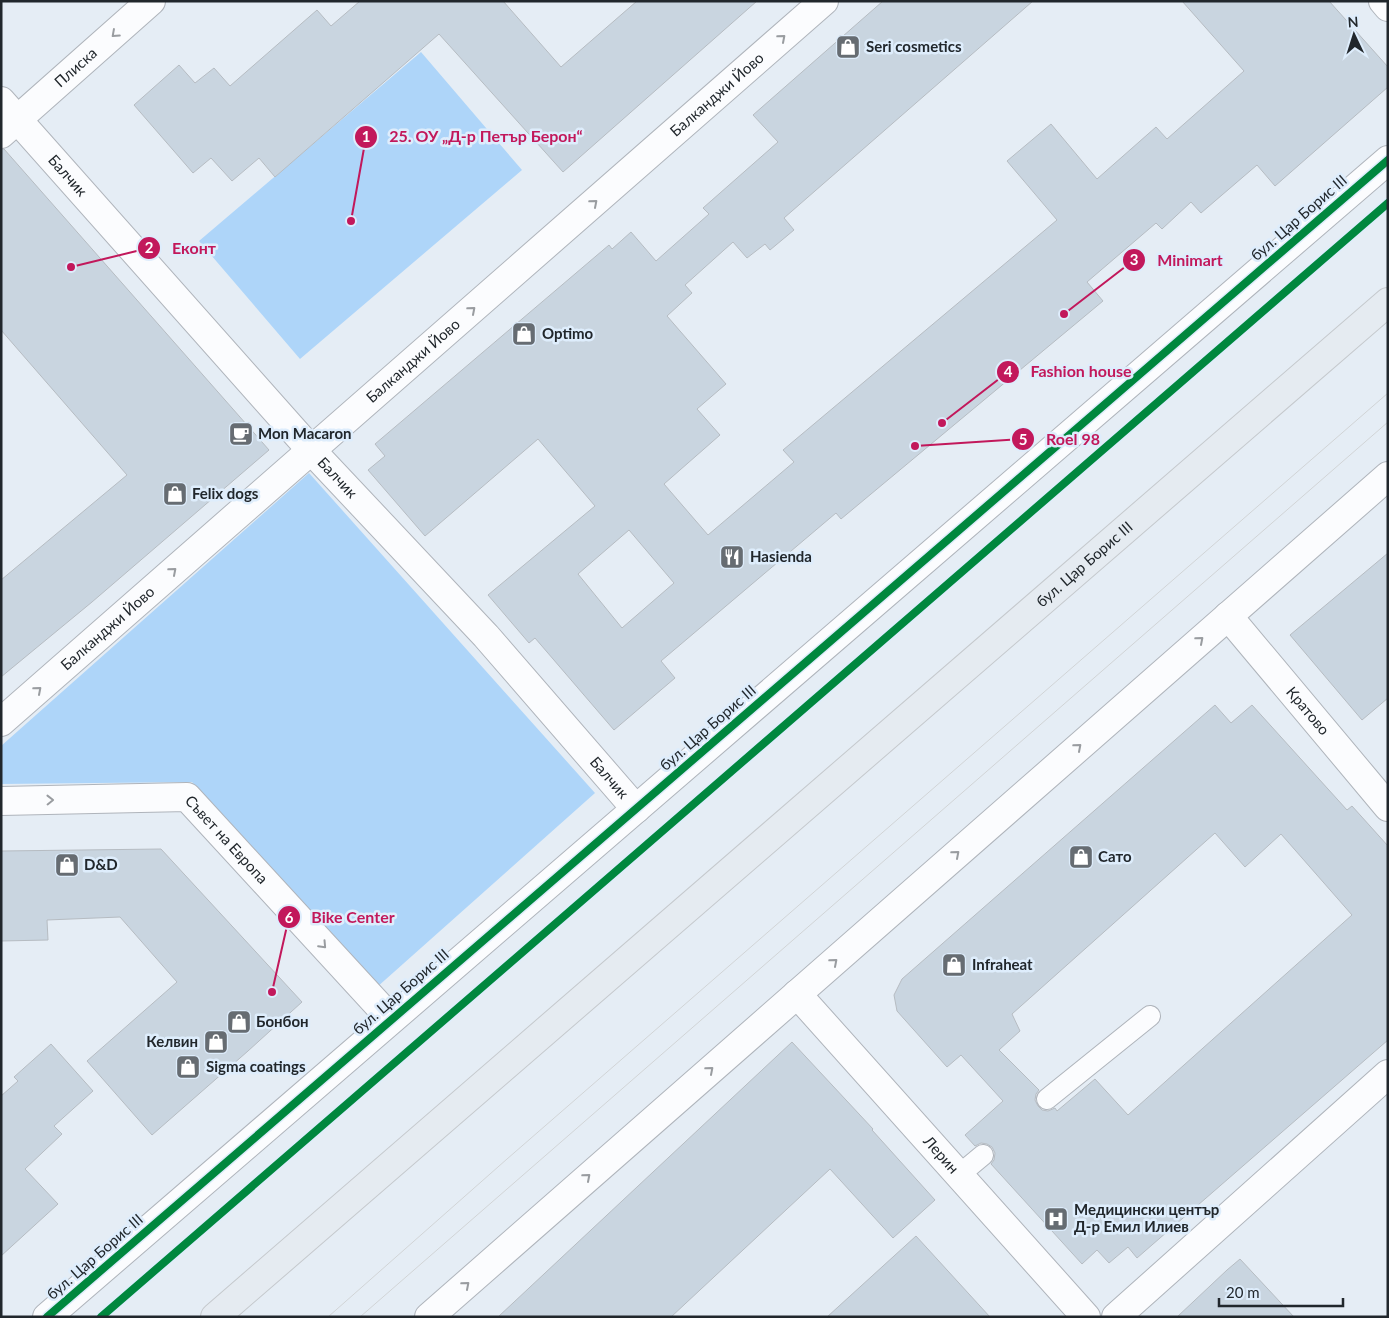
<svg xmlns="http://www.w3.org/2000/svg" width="1389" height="1318" font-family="Lato,sans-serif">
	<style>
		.green { fill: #aed5f9 }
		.building { fill: #c9d5e0; stroke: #b6bcc2; fill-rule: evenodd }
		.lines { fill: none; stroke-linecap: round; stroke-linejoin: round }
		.lane-casing { stroke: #afb4bb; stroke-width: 22 }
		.street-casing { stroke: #afb4bb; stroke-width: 30 }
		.primary-casing { stroke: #c5c9cd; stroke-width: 30 }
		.lane { stroke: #fbfcfe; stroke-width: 20 }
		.street { stroke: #fbfcfe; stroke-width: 28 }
		.primary { stroke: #e5ebf1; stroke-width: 28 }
		.tram { stroke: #d1d4d6; stroke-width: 1 }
		.cycleway-casing { stroke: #deedfc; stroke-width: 11 }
		.cycleway { stroke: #00873e; stroke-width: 8 }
		.oneway { stroke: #999ca0 }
		.labels { text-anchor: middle; stroke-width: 5; stroke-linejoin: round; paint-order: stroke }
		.poi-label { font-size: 15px; font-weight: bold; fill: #21272c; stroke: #deedfc; text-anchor: start }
		.street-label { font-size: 15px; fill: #21272c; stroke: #deedfc }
		.leader { fill: none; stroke: #c2185b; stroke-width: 2 }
		.callout-dot { fill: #c2185b; stroke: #deedfc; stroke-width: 2 }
		.mark-label { font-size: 15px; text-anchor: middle; font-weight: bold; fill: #fff }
		.callout-label { font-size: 16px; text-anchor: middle; font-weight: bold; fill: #c2185b; stroke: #deedfc; stroke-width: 5; stroke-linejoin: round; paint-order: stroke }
	</style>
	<rect width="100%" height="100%" fill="#e5edf5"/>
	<path class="green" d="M421 52 522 170 300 359 199 241Z
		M309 473 595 793 376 988 192 782 1 784V746Z"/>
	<path class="building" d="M360 1H503L561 67 637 1H757L563 172 439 34 275 177 259 158 232 181 211 158 193 173 134 105 179 65 195 83 214 68 230 86 317 10 331 26Z
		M883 1H1033L784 218 794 230 770 250 765 244 747 258 733 242 685 285 692 293 667 316 726 384 697 409 720 435 664 484 708 535 794 462 783 450 1057 220 1007 161 1051 124 1097 179 1156 127 1167 139 1244 71 1182 1H1329L1388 67V87L1275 186 1257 165 1201 213 1191 202 1162 229 1156 223 1087 282 1103 301 841 519 836 513 661 661 675 678 614 730 535 638 529 643 488 595 595 506 538 439 425 536 368 470 385 456 375 444 609 245 612 249 631 232 656 261 709 214 703 208 778 142 753 115ZM629 530 674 583 622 628 578 574Z
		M1 149H4L269 450 92 602 1 677V580L127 475 1 330Z
		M1388 553V698L1362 720 1290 635Z
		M1215 705 1231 723 1252 705 1347 810 1352 806 1388 846V1040L1137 1258 1128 1247 1109 1263 1097 1250 1082 1264 991 1164 994 1160 995 1153 992 1147 987 1144 981 1143 975 1146 965 1135 1003 1101 961 1055 947 1067 897 1011 894 995 902 979ZM1215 833 1245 867 1281 834 1352 915 1128 1115 1095 1079 1057 1111 1055 1108 1048 1111 1042 1110 1038 1106 1035 1100 1036 1094 1039 1090 999 1050 1020 1031 1012 1014Z
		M161 849 302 1002 248 1051 152 1135 87 1061 177 982 120 917 47 920 48 940 1 941V851Z
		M792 1042 873 1129 872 1130 935 1200 893 1238 830 1169 671 1317H498Z
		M51 1044 93 1091 54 1126 62 1134 25 1169 58 1204 1 1256V1096L18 1081 14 1077Z
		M916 1236 990 1317H827Z
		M1240 1259 1294 1317H1177L1227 1270Z"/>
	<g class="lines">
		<defs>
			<path id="lane" d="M1047 1099 1150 1016
				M959 1175 983 1155"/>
			<g id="street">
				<path d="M1383 1 1388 7"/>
				<path id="s1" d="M1 101 311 450 486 636 636 809"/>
				<path id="s2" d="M1 134 151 1"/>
				<path id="s3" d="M1228 616 1388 807"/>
				<path id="s4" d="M1 722 824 1"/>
				<path id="s5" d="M1 801 187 797 391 1019"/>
				<path id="s6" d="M797 994 1086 1317"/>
				<path d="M47 1317 1388 160"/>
				<path d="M429 1317 1388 476"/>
				<path d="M1116 1317 1388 1074"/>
			</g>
			<g id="primary">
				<path id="s7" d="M215 1317 1388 302"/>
			</g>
		</defs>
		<use href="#lane" class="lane-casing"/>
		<use href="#street" class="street-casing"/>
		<use href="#primary" class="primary-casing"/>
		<use href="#lane" class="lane"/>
		<use href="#street" class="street"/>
		<use href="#primary" class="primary"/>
		<path class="tram" d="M328 1317 507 1159 1388 393
			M360 1317 1388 422"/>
		<defs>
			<path id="cycleway" d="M47 1317 1388 160
				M101 1317 1388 203"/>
		</defs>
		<use href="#cycleway" class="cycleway-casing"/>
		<use href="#cycleway" class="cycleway"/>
	</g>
	<defs><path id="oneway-chevron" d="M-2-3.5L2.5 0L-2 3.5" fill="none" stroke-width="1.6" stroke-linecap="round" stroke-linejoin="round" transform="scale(1.25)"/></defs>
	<g class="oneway">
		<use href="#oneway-chevron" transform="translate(115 34) rotate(138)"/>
		<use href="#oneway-chevron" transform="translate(782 38) rotate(-41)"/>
		<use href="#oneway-chevron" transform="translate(594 203) rotate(-41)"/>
		<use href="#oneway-chevron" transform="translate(472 310) rotate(-41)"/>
		<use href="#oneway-chevron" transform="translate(173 571) rotate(-41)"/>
		<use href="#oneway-chevron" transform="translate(1200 640) rotate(-41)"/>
		<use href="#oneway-chevron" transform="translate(38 690) rotate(-41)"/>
		<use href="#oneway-chevron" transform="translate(1078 747) rotate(-41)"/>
		<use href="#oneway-chevron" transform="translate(50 800) rotate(-1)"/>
		<use href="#oneway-chevron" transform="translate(956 854) rotate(-41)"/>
		<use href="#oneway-chevron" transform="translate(323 945) rotate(47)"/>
		<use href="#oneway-chevron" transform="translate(834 962) rotate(-41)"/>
		<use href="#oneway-chevron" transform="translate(710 1070) rotate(-41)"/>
		<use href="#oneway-chevron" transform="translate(587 1177) rotate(-41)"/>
		<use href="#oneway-chevron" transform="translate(466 1285) rotate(-41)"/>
	</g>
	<defs>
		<symbol id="shop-square" viewBox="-11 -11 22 22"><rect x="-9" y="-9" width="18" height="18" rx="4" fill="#666c72" stroke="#deedfc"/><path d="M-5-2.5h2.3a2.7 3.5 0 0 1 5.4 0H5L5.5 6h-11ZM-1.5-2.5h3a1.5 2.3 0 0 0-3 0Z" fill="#fff"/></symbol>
		<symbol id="cafe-square" viewBox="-11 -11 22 22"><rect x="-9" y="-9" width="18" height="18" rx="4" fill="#666c72" stroke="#deedfc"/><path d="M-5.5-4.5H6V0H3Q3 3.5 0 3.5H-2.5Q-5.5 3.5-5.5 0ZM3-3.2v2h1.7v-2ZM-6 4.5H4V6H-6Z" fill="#fff"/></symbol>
		<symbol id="restaurant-square" viewBox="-11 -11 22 22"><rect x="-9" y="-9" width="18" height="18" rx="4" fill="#666c72" stroke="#deedfc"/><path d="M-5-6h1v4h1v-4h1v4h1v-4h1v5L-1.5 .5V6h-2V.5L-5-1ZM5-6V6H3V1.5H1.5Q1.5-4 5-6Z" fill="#fff"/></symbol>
		<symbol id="hospital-square" viewBox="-11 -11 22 22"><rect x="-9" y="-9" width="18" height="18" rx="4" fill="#666c72" stroke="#deedfc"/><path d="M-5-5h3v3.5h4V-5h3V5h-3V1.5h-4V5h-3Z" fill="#fff"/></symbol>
	</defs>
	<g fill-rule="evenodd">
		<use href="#shop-square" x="834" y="33" width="28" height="28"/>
		<use href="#shop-square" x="510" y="320" width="28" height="28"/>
		<use href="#cafe-square" x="227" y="420" width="28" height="28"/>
		<use href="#shop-square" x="161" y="480" width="28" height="28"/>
		<use href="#restaurant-square" x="718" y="543" width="28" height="28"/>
		<use href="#shop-square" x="1067" y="843" width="28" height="28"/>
		<use href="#shop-square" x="53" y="851" width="28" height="28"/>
		<use href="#shop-square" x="940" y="951" width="28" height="28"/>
		<use href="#shop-square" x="225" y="1008" width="28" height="28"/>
		<use href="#shop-square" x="202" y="1028" width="28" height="28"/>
		<use href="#shop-square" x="174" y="1053" width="28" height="28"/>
		<use href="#hospital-square" x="1042" y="1205" width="28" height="28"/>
	</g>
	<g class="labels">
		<g class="poi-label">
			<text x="866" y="52">Seri cosmetics</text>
			<text x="542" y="339">Optimo</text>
			<text x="258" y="439">Mon Macaron</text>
			<text x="192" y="499">Felix dogs</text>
			<text x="750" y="562">Hasienda</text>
			<text x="1098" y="862">Сато</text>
			<text x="84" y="870">D&amp;D</text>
			<text x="972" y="970">Infraheat</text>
			<text x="256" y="1027">Бонбон</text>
			<text x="198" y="1047" text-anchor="end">Келвин</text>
			<text x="206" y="1072">Sigma coatings</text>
			<text x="1074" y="1215">Медицински център<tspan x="1074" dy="17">Д-р Емил Илиев</tspan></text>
		</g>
		<g class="street-label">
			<text dy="5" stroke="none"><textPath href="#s2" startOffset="100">Плиска</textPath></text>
			<text dy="5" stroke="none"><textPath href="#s4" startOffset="952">Балканджи Йово</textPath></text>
			<text dy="5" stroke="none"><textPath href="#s1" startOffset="100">Балчик</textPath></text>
			<text transform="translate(1299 218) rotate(-41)" y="5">бул. Цар Борис III</text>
			<text dy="5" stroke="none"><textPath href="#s4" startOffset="548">Балканджи Йово</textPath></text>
			<text dy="5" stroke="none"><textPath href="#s1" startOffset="505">Балчик</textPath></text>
			<text dy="5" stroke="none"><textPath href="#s7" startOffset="1150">бул. Цар Борис III</textPath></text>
			<text dy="5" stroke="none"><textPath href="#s4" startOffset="142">Балканджи Йово</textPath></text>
			<text dy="5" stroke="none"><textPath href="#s3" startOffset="124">Кратово</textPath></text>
			<text transform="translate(708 728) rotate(-41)" y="5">бул. Цар Борис III</text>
			<text dy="5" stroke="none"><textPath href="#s1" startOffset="910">Балчик</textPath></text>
			<text dy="5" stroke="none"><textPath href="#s5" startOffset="244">Съвет на Европа</textPath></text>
			<text transform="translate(401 992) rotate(-41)" y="5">бул. Цар Борис III</text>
			<text dy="5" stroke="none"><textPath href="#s6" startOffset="216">Лерин</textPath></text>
			<text transform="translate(95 1257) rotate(-41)" y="5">бул. Цар Борис III</text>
		</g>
	</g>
	<path class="leader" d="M351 221L366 137M71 267L149 248M1064 314L1134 260M942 423L1008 372M915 446L1023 439M272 992L289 917"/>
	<g class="callout-dot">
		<circle cx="351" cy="221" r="5"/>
		<circle cx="71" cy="267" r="5"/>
		<circle cx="1064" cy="314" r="5"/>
		<circle cx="942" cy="423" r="5"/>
		<circle cx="915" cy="446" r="5"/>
		<circle cx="272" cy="992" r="5"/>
		<circle cx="366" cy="137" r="12"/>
		<circle cx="149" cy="248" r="12"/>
		<circle cx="1134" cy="260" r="12"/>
		<circle cx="1008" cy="372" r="12"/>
		<circle cx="1023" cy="439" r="12"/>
		<circle cx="289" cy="917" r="12"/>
	</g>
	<g class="mark-label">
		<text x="366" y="142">1</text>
		<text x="149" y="253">2</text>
		<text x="1134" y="265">3</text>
		<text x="1008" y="377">4</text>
		<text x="1023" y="445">5</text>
		<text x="289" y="923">6</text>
	</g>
	<g class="callout-label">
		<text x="486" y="142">25. ОУ „Д-р Петър Берон“</text>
		<text x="194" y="254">Еконт</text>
		<text x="1190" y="266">Minimart</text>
		<text x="1081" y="377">Fashion house</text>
		<text x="1073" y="445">Roel 98</text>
		<text x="353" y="923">Bike Center</text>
	</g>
	<rect width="1389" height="1318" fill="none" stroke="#21272c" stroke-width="5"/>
	<g transform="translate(1354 35) rotate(356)" stroke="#deedfc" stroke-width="4" paint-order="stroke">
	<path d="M0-4L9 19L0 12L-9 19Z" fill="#21272c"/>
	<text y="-8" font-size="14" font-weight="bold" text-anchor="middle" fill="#21272c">N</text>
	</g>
	<path d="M1219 1298v8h124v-8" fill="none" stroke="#21272c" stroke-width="2.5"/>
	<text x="1226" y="1298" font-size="15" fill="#21272c" stroke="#deedfc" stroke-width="4" paint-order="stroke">20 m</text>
</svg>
